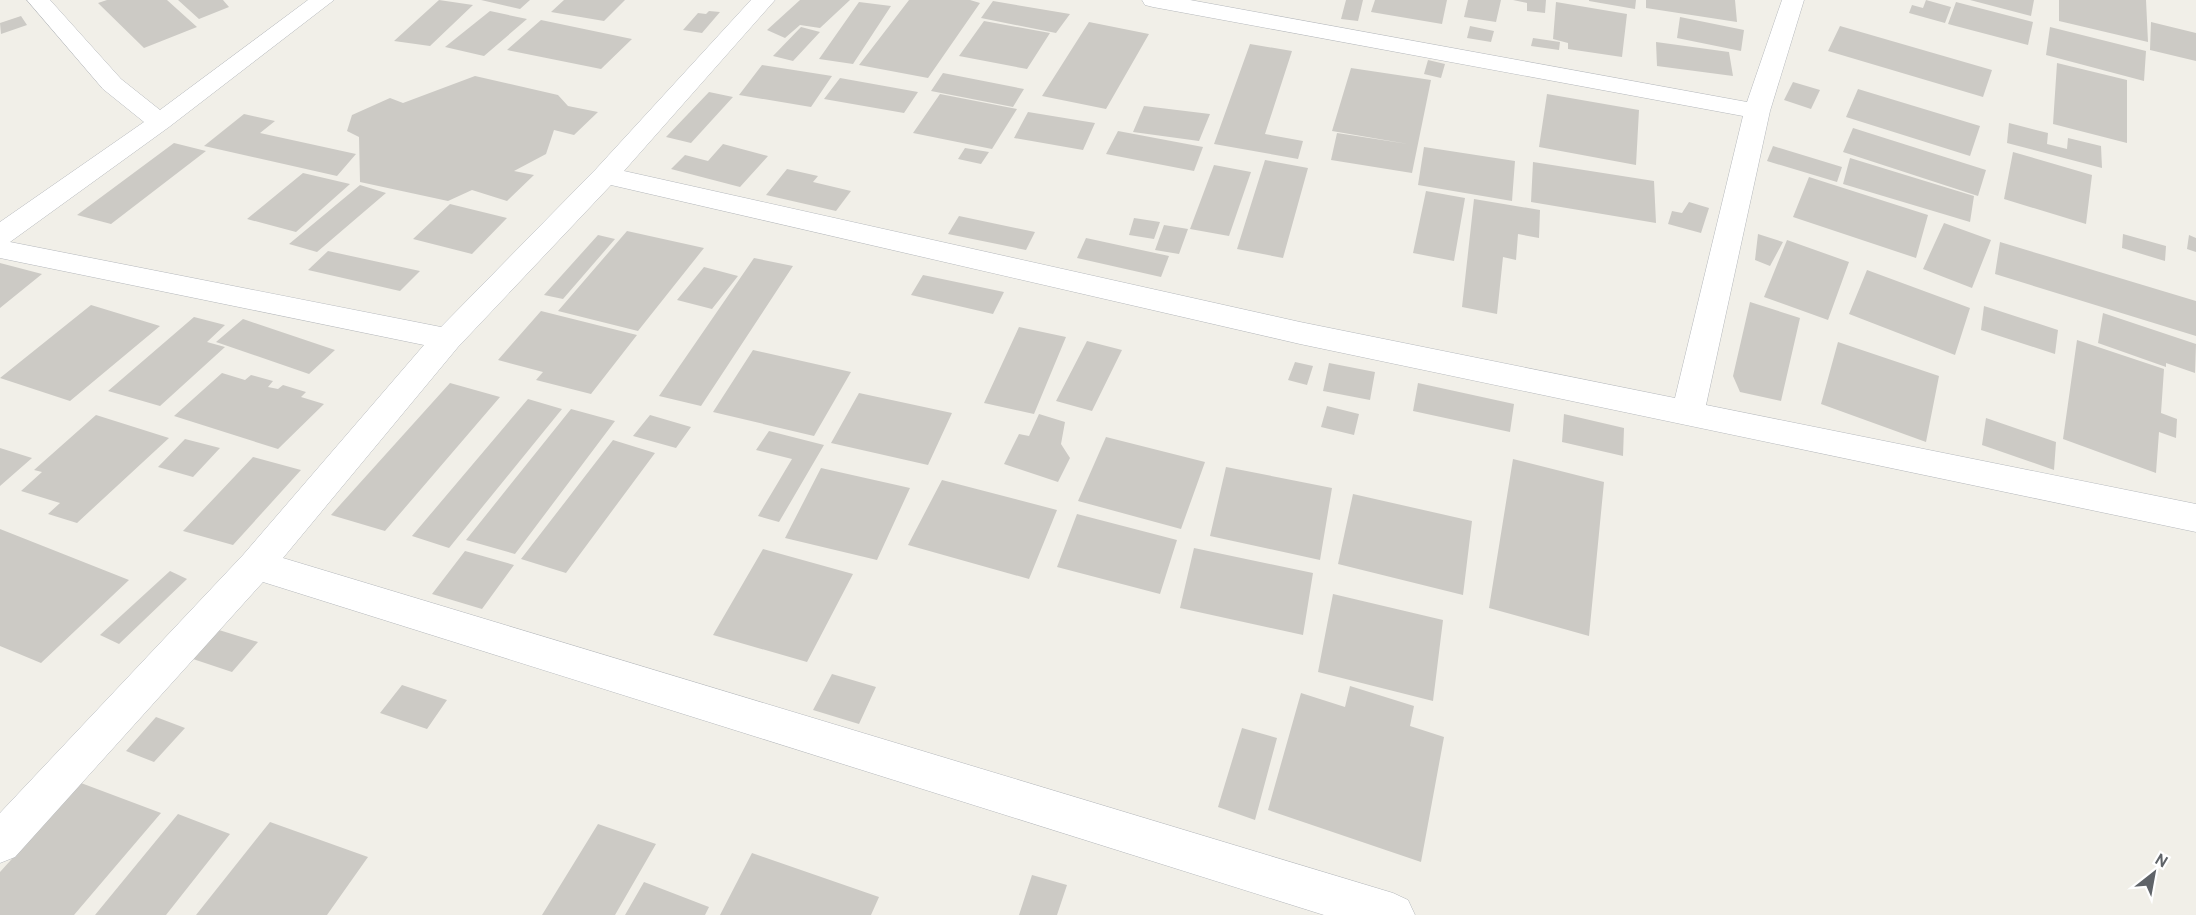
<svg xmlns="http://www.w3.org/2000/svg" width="2196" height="915" font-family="Overpass,sans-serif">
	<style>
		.building { fill: #cccac5 }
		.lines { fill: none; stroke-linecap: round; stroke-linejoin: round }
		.street-casing { stroke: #b5b8bc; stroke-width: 1 }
		.street { fill: #fff; fill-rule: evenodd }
	</style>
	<rect width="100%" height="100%" fill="#f1efe8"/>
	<path class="building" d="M107 0H167L197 27 144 48 98 3Z
		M178 0H223L229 7 199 19Z
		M439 0 473 5 430 46 394 41Z
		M481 0H530L520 9Z
		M564 0H625L604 21 551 12Z
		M800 0H850L820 28 800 25 785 38 767 30Z
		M909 0H970L980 3 928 78 859 65Z
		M1346 0H1363L1358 21 1341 19Z
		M1375 0H1447L1442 24 1371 12Z
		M1468 0H1501L1496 22 1464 17Z
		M1513 0H1546L1545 13 1527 11V3Z
		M1589 0H1636L1635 9 1589 1Z
		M1646 0H1735L1737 22 1646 8Z
		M1926 0 1951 7 1945 23 1909 13 1912 5 1923 8Z
		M1970 0H2034L2031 16Z
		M2059 0H2146L2148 42 2059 21Z
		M993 1 1070 14 1056 33 981 18Z
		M859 2 891 6 853 64 819 59Z
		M1556 2 1627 14 1622 57 1568 49V43L1553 39Z
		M1956 2 2033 22 2028 45 1948 24Z
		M490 11 527 19 484 56 445 47Z
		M709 11 720 12 702 33 683 30 698 13 706 14Z
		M21 16 27 25 1 34 0 23Z
		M1680 17 1744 30 1741 51 1677 38Z
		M541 20 632 39 601 69 507 50Z
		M984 21 1050 33 1027 69 959 56Z
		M1089 22 1149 34 1106 109 1042 96Z
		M2151 22 2196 33V61L2150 50Z
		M1470 26 1494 31 1491 42 1467 38Z
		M1840 26 1992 70 1983 97 1828 51Z
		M801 27 820 32 793 61 773 56Z
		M2050 27 2146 51 2144 81 2046 55Z
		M1533 38 1560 42 1559 50 1531 46Z
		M1656 42 1729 52 1733 76 1657 66Z
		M1250 44 1292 51 1265 134 1303 141 1298 159 1214 144Z
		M1428 60 1445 64 1441 78 1424 74Z
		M2057 63 2127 80V143L2053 124Z
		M762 65 832 76 811 107 739 95Z
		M1351 68 1431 80 1412 173 1331 160 1337 133 1408 144 1332 131Z
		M943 73 1024 89 1013 107 931 91Z
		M475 76 558 95 568 106 598 112 574 135 554 130 546 154 514 171 534 175 507 201 472 190 448 201 360 182 359 137 347 131 352 115 390 98 403 103Z
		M840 78 918 92 904 113 824 99Z
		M1793 82 1820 90 1811 109 1784 100Z
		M1858 89 1980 126 1970 156 1846 117Z
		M709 92 733 97 691 143 666 137Z
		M940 94 1017 109 992 149 913 133Z
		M1547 94 1639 110 1636 165 1539 147Z
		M1144 106 1210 114 1199 141 1133 132Z
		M1028 112 1095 123 1083 150 1014 138Z
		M244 114 275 121 260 133 356 154 337 176 204 146Z
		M2009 123 2048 133 2047 144 2067 149 2068 138 2101 146 2102 168 2007 143Z
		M1853 128 1986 170 1978 196 1843 152Z
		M1118 131 1203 147 1194 171 1106 154Z
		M174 143 206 151 111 224 77 215Z
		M723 144 768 156 740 187 671 169 685 155 708 161Z
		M1773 146 1842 167 1837 182 1767 161Z
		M1424 147 1515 161 1512 201 1418 185Z
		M965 148 989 152 981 164 958 159Z
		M2013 152 2092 175 2086 224 2004 199Z
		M1850 158 1974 196 1970 222 1843 184Z
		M1265 160 1308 168 1283 258 1237 249Z
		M1533 162 1654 181 1656 223 1531 202Z
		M1214 165 1251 172 1229 236 1190 229Z
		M787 169 818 176 813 182 851 191 836 211 766 195Z
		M303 173 350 184 296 232 247 219Z
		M1809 177 1928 215 1916 258 1793 217Z
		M360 185 386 193 317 252 289 244Z
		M1426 191 1465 198 1454 261 1413 253Z
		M1474 199 1540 210 1539 238 1518 234 1516 260 1503 257 1497 314 1462 307Z
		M1689 202 1709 208 1701 233 1668 224 1672 211 1682 213Z
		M450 204 507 218 472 254 413 239Z
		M959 216 1035 232 1026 250 948 234Z
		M1134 218 1160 222 1154 239 1129 235Z
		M1944 223 1991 240 1972 288 1923 269Z
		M1164 225 1188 229 1179 254 1155 250Z
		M627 231 704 248 638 331 558 311Z
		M1758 234 1783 242 1770 266 1755 260Z
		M2123 234 2166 246 2165 261 2122 248Z
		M598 235 615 239 563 299 544 295Z
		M2189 235 2196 238V252L2187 249Z
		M1086 238 1169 256 1161 277 1077 258Z
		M1787 240 1849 262 1828 320 1764 297Z
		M2000 242 2196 301V336L1995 274Z
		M328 251 420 271 400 291 308 270Z
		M754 258 793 266 701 406 659 396Z
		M0 263 42 274 0 308Z
		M704 267 738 276 712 309 677 300Z
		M1867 270 1970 308 1955 355 1849 314Z
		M923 275 1004 292 993 314 911 295Z
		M1750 302 1800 318 1781 401 1740 392 1733 376Z
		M91 305 160 326 70 401 0 378Z
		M1984 306 2058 330 2055 354 1981 330Z
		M541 311 637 335 591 394 536 380 543 372 498 360Z
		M2103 313 2196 344 2195 373 2166 363V367L2098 343Z
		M194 317 225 325 207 342 225 347 160 406 108 391Z
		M243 319 335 350 309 374 216 342Z
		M1019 327 1066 337 1034 414 984 403Z
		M2077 340 2164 369 2161 413 2177 419 2176 438 2159 432 2156 473 2063 439Z
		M1087 341 1122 350 1092 411 1056 401Z
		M1838 342 1939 376 1926 442 1821 404Z
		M753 350 851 372 814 436 713 412Z
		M1295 362 1313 366 1307 385 1288 380Z
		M1329 363 1375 372 1370 400 1323 391Z
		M222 373 245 380 251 375 273 381 268 387 278 389 283 385 306 392 301 397 324 404 278 449 174 416Z
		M450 383 500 397 385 531 331 515Z
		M1418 383 1514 404 1510 432 1413 411Z
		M859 393 952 413 928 465 831 443Z
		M528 399 562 409 449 548 412 536Z
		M1327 406 1359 414 1354 435 1321 427Z
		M571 409 615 421 515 554 466 540Z
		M1039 414 1065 422 1061 444 1070 458 1058 482 1004 464 1019 434 1029 436Z
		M1564 414 1624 428 1623 456 1562 442Z
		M96 415 169 438 77 523 48 514 60 503 21 491 42 472 34 470Z
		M650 415 691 427 676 448 633 436Z
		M1986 418 2056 442 2054 470 1982 445Z
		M769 431 824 445 779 522 758 516 792 459 756 450Z
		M1106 437 1205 462 1181 529 1078 501Z
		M185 439 220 448 193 477 158 467Z
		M613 440 655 453 566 573 521 559Z
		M0 448 32 458 0 486Z
		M253 457 301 470 233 545 183 531Z
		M1513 459 1604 482 1589 636 1489 608Z
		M1226 467 1332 488 1320 560 1210 536Z
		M821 468 910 488 877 560 785 538Z
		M942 480 1057 510 1029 579 908 545Z
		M1353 494 1472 521 1463 595 1338 564Z
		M1077 514 1177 540 1160 594 1057 567Z
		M0 529 129 580 41 663 0 646Z
		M1194 548 1313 573 1303 635 1180 608Z
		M763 549 853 574 807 662 713 635Z
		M465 551 514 565 482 609 432 594Z
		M170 571 187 579 119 644 100 635Z
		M1333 594 1443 620 1433 701 1318 672Z
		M219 630 258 642 232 672 193 659Z
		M832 674 876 687 859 724 813 710Z
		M402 685 447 700 427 729 380 713Z
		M1350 686 1414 706 1410 726 1444 737 1421 862 1268 810 1301 693 1345 707Z
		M156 717 185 728 154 762 126 751Z
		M1242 728 1277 738 1255 820 1218 807Z
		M81 783 161 813 74 915H0V872Z
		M178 814 230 834 166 915H95Z
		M270 822 368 857 327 915H196Z
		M598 824 656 844 615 915H542Z
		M752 853 879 897 871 915H720Z
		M1032 875 1067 885 1057 915H1019Z
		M644 882 709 907 705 915H625Z"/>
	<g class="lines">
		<defs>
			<path id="street" d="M27 0H50L121 79 160 110 308 0H334L169 127 10 242 441 327 596 169 751 0H775L624 171 1300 322 1675 398 1743 116 1153 7 1145 5 1142 0H1190L1747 102 1782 0H1804L1770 111 1706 405 2196 504V532L1300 344 611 185 458 347 283 558 1393 893 1408 900 1415 915H1324L263 582 15 857 0 863V813L243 555 424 345 0 258V222L144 122 103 89Z"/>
		</defs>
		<use href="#street" class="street-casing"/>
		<use href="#street" class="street"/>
	</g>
	<g transform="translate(2154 873) rotate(31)" stroke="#ffffff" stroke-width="4.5" paint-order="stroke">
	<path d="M0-4.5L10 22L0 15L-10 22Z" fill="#5f6368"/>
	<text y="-9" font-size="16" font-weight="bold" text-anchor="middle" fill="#5f6368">N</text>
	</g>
</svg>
